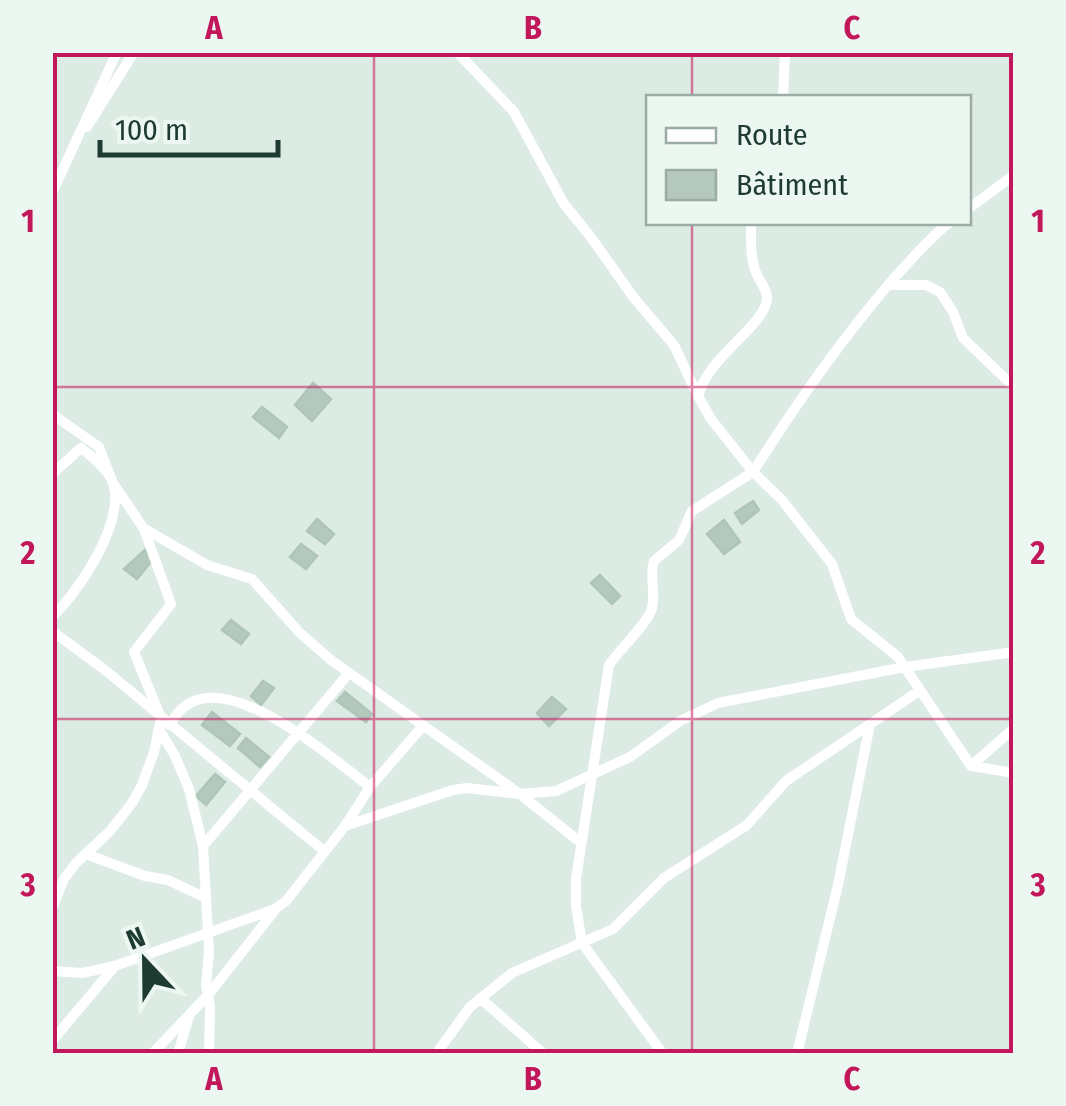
<svg xmlns="http://www.w3.org/2000/svg" width="1066" height="1106" font-family="'Fira Sans Condensed',sans-serif">
	<style>
		.building { fill: #b4c8be; stroke: #aec5b9; stroke-width: 2.5 }
		.lines { fill: none; stroke-linecap: round; stroke-linejoin: round }
		.street { stroke: #fff; stroke-width: 10 }
		.grid { fill: none; stroke: #c2185b; stroke-width: 2.5; stroke-opacity: 0.55 }
		.neatline { fill: none; stroke: #c2185b; stroke-width: 4 }
		.grid-label { font-size: 32px; text-anchor: middle; font-weight: bold; fill: #c2185b }
	</style>
	<rect width="100%" height="100%" fill="#dcebe3"/>
	<path class="building" d="M313 383 331 399 312 421 295 405Z
		M262 407 287 427 279 438 253 417Z
		M753 501 759 510 742 524 735 513Z
		M317 519 334 534 325 544 307 531Z
		M724 520 740 542 724 554 707 534Z
		M301 544 317 556 306 569 290 557Z
		M145 550 154 558 137 579 124 569Z
		M600 575 620 596 612 604 591 583Z
		M231 620 249 634 241 644 222 630Z
		M263 681 274 688 261 705 251 696Z
		M345 692 372 714 366 722 337 701Z
		M552 697 566 709 549 726 537 713Z
		M212 712 240 734 230 746 202 725Z
		M246 738 269 757 260 767 238 748Z
		M215 774 225 782 206 805 196 796Z"/>
	<g class="lines">
		<path class="street" d="M457 52 514 112 564 204 590 236 634 298 674 345 698 396
			M783 98 785 52
			M87 127 134 52
			M52 193 117 52
			M968 209 1014 175
			M950 222C929 238 913 258 895 277 842 338 796 404 753 472L782 500 832 564 851 619 898 657 971 766 1014 773
			M890 285H926L940 292 953 312 963 338 1014 387
			M52 414 99 447 113 483 144 529 171 604 134 652 161 718 154 752 142 785 132 803 110 831 76 863 64 879 52 908
			M52 474 81 448C92 457 108 469 113 483 125 523 80 590 52 617
			M145 529 207 565 252 579 299 632 331 660 520 794 580 842
			M52 631 105 670 324 851
			M169 725C174 719 178 711 184 707 231 669 333 759 370 787
			M159 729 175 756 189 789 203 846 209 951 206 986 210 1007 209 1054
			M971 766 1014 728
			M345 826 370 787 422 727
			M203 846 349 673
			M86 854 145 876 168 880 204 897
			M52 971 82 973 115 966 275 909 286 901 345 826 453 790 467 788 520 794 556 791 630 757 680 721 718 703 905 667 1014 652
			M480 998 544 1054
			M52 1041 115 966
			M152 1054 208 995 275 910
			M178 1054 189 1016
			M436 1054 470 1007 512 973 613 929 664 878 747 825 786 781 919 691
			M663 1054 582 943 576 906V879L609 665C619 650 649 622 652 608 656 592 649 576 654 561L679 540 692 511 753 472 711 419 698 396C708 357 763 327 767 300 768 289 758 280 755 270 750 255 751 239 751 222
			M797 1054 838 885 870 724"/>
	</g>
	<path class="grid" d="M374 52V1054M692 52V98M692 222V1054M52 387H1014M52 719H1014"/>
	<rect width="1066" height="1106" fill="none" stroke="#edf7f1" stroke-width="110"/>
	<rect x="646" y="95" width="325" height="130" fill="#edf7f1" stroke="#9aaca4" stroke-width="2.5"/>
	<rect x="666" y="128" width="50" height="15" fill="#ffffff" stroke="#9aaca4" stroke-width="2.5"/>
	<text x="736" y="145" font-size="30" fill="#1d3b30">Route</text>
	<rect x="666" y="170" width="50" height="30" fill="#b4c8be" stroke="#9aaca4" stroke-width="2.5"/>
	<text x="736" y="195" font-size="30" fill="#1d3b30">Bâtiment</text>
	<g transform="translate(145 961) rotate(338)" stroke="#edf7f1" stroke-width="8" paint-order="stroke">
	<path d="M0-8L18 38L0 25L-18 38Z" fill="#1d3b30"/>
	<text y="-15" font-size="28" font-weight="bold" text-anchor="middle" fill="#1d3b30">N</text>
	</g>
	<path d="M100 140v15h178v-15" fill="none" stroke="#1d3b30" stroke-width="5"/>
	<text x="115" y="140" font-size="30" fill="#1d3b30" stroke="#edf7f1" stroke-width="8" paint-order="stroke">100 m</text>
	<rect x="55" y="55" width="956" height="996" class="neatline"/>
	<g class="grid-label">
		<text x="214" y="39">A</text>
		<text x="533" y="39">B</text>
		<text x="852" y="39">C</text>
		<text x="28" y="232">1</text>
		<text x="1038" y="232">1</text>
		<text x="28" y="564">2</text>
		<text x="1038" y="564">2</text>
		<text x="28" y="896">3</text>
		<text x="1038" y="896">3</text>
		<text x="214" y="1090">A</text>
		<text x="533" y="1090">B</text>
		<text x="852" y="1090">C</text>
	</g>
</svg>
